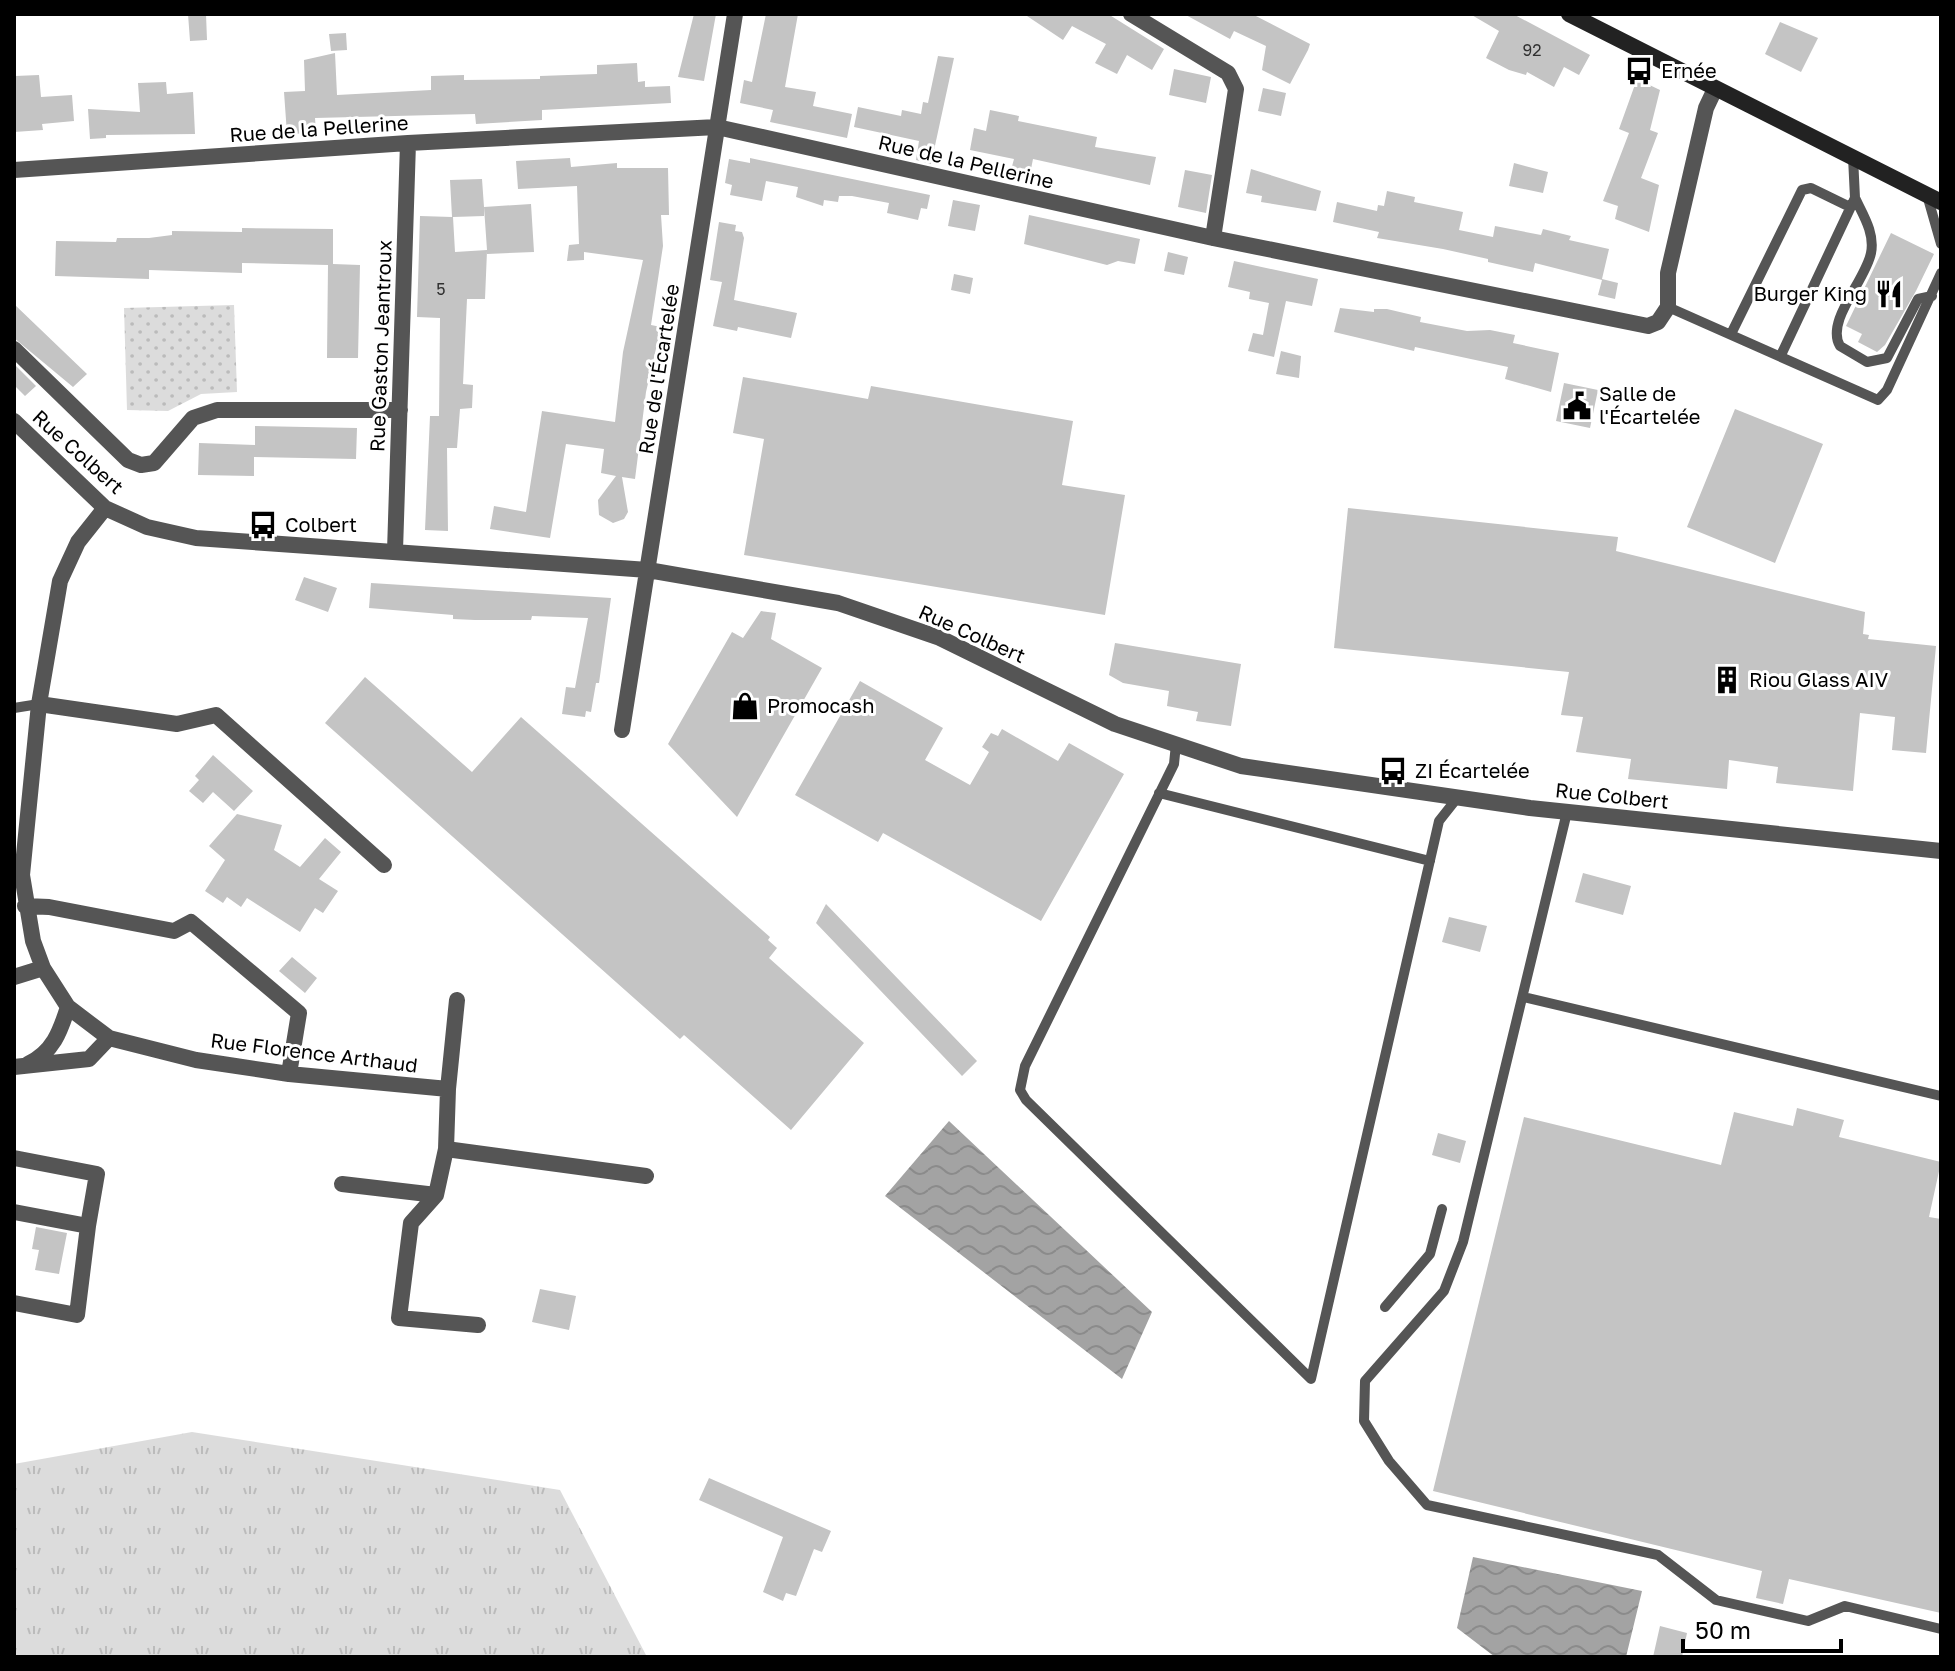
<svg xmlns="http://www.w3.org/2000/svg" width="1955" height="1671" font-family="'Golos Text',sans-serif">
	<style>
		.grass { fill: url(#grass-tufts) }
		.park { fill: url(#park-dots) }
		.water { fill: url(#water-waves) }
		.building { fill: #c4c4c4; fill-rule: evenodd }
		.lines { fill: none; stroke-linecap: round; stroke-linejoin: round }
		.lane { stroke: #555; stroke-width: 10 }
		.street { stroke: #555; stroke-width: 16 }
		.secondary { stroke: #222; stroke-width: 16 }
		.labels { text-anchor: middle; stroke-width: 6; stroke-linejoin: round; paint-order: stroke }
		.number-label { font-size: 16px; fill: #313131 }
		.poi-label { font-size: 20px; fill: #000; stroke: #fff; text-anchor: start }
		.street-label { font-size: 20px; fill: #000; stroke: #fff }
	</style>
	<defs>
		<pattern id="grass-tufts" width="24" height="20" patternUnits="userSpaceOnUse" patternTransform="scale(2)"><rect width="24" height="20" fill="#dcdcdc"/><path d="M3 7l-1-3M5 7V3M7 7l1-3M15 17l-1-3M17 17v-4M19 17l1-3" fill="none" stroke="#bbb"/></pattern>
		<pattern id="park-dots" width="8" height="8" patternUnits="userSpaceOnUse" patternTransform="scale(2)"><rect width="8" height="8" fill="#dcdcdc"/><path d="M2 2h.1M6 6h.1" fill="none" stroke="#bbb" stroke-width="1.8" stroke-linecap="round"/></pattern>
		<pattern id="water-waves" width="16" height="10" patternUnits="userSpaceOnUse" patternTransform="scale(2)"><rect width="16" height="10" fill="#a3a3a3"/><path d="M0 5q4-4 8 0t8 0" fill="none" stroke="#8b8b8b"/></pattern>
	</defs>
	<rect width="100%" height="100%" fill="#fff"/>
	<path class="grass" d="M192 1432 560 1490 647 1657H14V1464Z"/>
	<path class="park" d="M234 305 237 392 201 394 168 411 127 410 124 308Z"/>
	<path class="water" d="M949 1121 1152 1312 1122 1379 885 1196Z
		M1473 1557 1642 1591 1626 1657H1495L1457 1628Z"/>
	<path class="building" d="M188 14H206L207 40 190 41Z
		M694 14H716L704 81 678 77Z
		M766 14H798L785 87 816 92 813 106 852 114 847 138 770 122 773 110 740 103 744 80 752 82Z
		M1024 14H1108L1164 49 1152 70 1127 55 1117 74 1095 63 1106 44 1072 26 1063 40Z
		M1184 14H1252L1310 44 1308 50 1290 84 1262 70 1266 46 1234 31 1230 39Z
		M1470 14H1513L1590 55 1579 75 1564 67 1554 87 1527 72 1526 75 1509 70 1486 58 1499 31Z
		M1780 22 1818 38 1801 72 1765 54Z
		M346 33 347 50 331 51 329 34Z
		M335 53 337 95 431 90V76L464 75V80L540 79V76L597 74V65L637 63 638 82 645 81V87L670 86 671 103 542 110V120L476 124 475 114 315 118 316 133 287 134 284 92 305 91 304 60Z
		M938 56 954 58 931 164 916 160 919 141 854 127 858 107 901 116 902 110 921 114 923 102 928 103Z
		M1174 69 1211 77 1206 103 1169 95Z
		M39 75 41 97 72 95 74 121 42 124 43 130 14 132 15 76Z
		M1637 79 1660 90 1650 130 1658 133 1641 178 1659 185 1649 232 1615 219 1618 206 1603 201 1629 133 1619 129Z
		M166 82 167 94 193 92 195 134 106 135V138L90 139 88 109 140 112 138 83Z
		M1263 88 1286 93 1281 116 1258 111Z
		M990 110 1019 116 1018 121 1097 137 1095 147 1156 157 1150 185 1033 159 1030 174 1011 170 1014 159 970 150 974 128 986 131Z
		M570 158 571 167 617 163V168H668L669 215H661L663 246 651 325 661 327 646 392 635 479 622 477 628 512 624 519 613 523 599 515 598 500 616 476 601 473 604 449 566 444 550 538 490 529 494 506 526 512 542 411 615 422 623 352 643 260 584 252V260L567 261 569 245 579 244 577 186 518 189 516 161Z
		M750 158 930 195 927 209 921 208 918 220 887 213 889 203 852 196H839L838 202 824 200 823 206 796 197 798 187 766 181 762 201 730 195 732 185 725 183 729 159 750 163Z
		M1514 163 1548 172 1543 193 1509 186Z
		M1251 169 1321 191 1316 211 1261 202 1262 196 1246 193Z
		M1185 170 1212 175 1206 213 1178 207Z
		M482 179 484 207 531 204 534 252 487 254V251L485 299H467L463 384 473 385 472 408 460 409 457 448H447L448 531 425 530 430 416H439L440 318 417 317 420 216 452 217 450 180ZM484 207 487 250 455 252 453 217 484 216Z
		M1387 191 1415 197 1414 202 1463 212 1459 230 1493 237 1495 226 1541 235 1543 229 1571 236 1569 240 1609 249 1602 279 1618 283 1615 299 1598 295 1602 280 1535 263 1533 272 1488 262V259L1443 249 1377 238 1379 232 1333 222 1337 202 1377 211 1378 205 1384 206Z
		M953 200 980 205 975 231 948 226Z
		M1029 215 1140 239 1135 264 1118 261 1107 265 1024 244Z
		M719 222 736 225 735 231 742 232 744 238 734 300 797 313 791 338 738 327 737 331 713 326 722 282 710 280Z
		M242 228 333 229V264L360 265 358 358H327L328 265 242 263V273L149 270V279L55 276 56 241 116 242 117 238H149L172 235V231L242 232Z
		M1891 233 1934 254 1916 291 1885 345 1877 352 1858 342 1862 334 1846 326Z
		M1168 252 1188 257 1184 275 1164 271Z
		M1234 261 1318 279 1312 306 1286 301 1274 357 1248 351 1253 333 1263 335 1269 303 1249 299 1250 292 1228 287Z
		M954 274 973 278 970 294 951 290Z
		M14 304 87 374 73 387 14 338Z
		M1340 308 1374 312V309H1387L1421 317 1420 322 1467 331 1490 330 1515 335 1513 343 1559 353 1551 392 1505 379 1508 367 1415 347 1414 351 1334 332Z
		M1281 351 1301 356 1299 378 1276 374Z
		M14 364 36 386 25 396 14 385Z
		M743 377 868 399 871 386 1073 421 1062 485 1125 495 1105 615 744 555 764 439 733 433Z
		M1564 383 1598 390 1590 428 1556 421Z
		M1735 409 1823 444 1775 563 1687 527Z
		M255 426 357 428 356 459 254 457V476L198 475 199 443 255 445Z
		M1348 508 1618 537 1616 551 1865 612 1863 634 1869 635 1868 639 1936 646 1926 753 1892 750 1895 717 1860 713 1853 791 1776 783 1778 767 1729 760 1727 789 1628 779 1631 759 1576 752 1583 717 1561 715 1569 672 1334 648Z
		M304 577 337 588 328 612 295 600Z
		M371 583 611 598 599 683H596L591 712 586 711 585 717 562 714 566 687 575 688 588 618 532 616 531 620H475L453 619V615L369 608Z
		M761 611 776 613 771 639 822 668 737 817 668 744 732 632 743 638Z
		M1115 643 1241 664 1231 726 1196 721 1198 712 1167 706 1169 691 1123 683 1109 675Z
		M365 677 472 772 521 717 770 937 768 940 777 948 769 958 864 1043 791 1130 684 1035 680 1039 325 723Z
		M860 681 943 728 925 760 970 785 989 752 982 747 991 733 998 736 1002 729 1058 761 1069 743 1124 774 1041 921 883 833 878 842 795 795Z
		M213 755 253 791 234 811 213 792 203 803 189 791 199 780 195 776Z
		M237 814 282 825 274 850 300 867 325 838 341 852 319 879 338 891 323 913 315 908 300 932 247 898 241 907 227 897 223 903 205 891 225 860 209 846Z
		M1583 873 1631 886 1623 915 1575 902Z
		M826 904 977 1061 962 1076 816 923Z
		M1449 917 1487 926 1480 952 1442 942Z
		M292 957 317 978 305 993 279 971Z
		M1797 1108 1844 1120 1839 1137 1941 1162 1929 1217 1941 1219V1613L1789 1579 1783 1604 1756 1598 1762 1571 1433 1491 1524 1117 1721 1165 1734 1112 1793 1126Z
		M1438 1133 1466 1141 1460 1163 1432 1155Z
		M36 1227 67 1233 59 1274 35 1270 39 1250 32 1249Z
		M540 1289 576 1296 569 1330 532 1322Z
		M709 1478 831 1531 822 1552 814 1549 796 1596 786 1593 783 1601 763 1592 783 1537 699 1500Z
		M1660 1626 1687 1633 1682 1657H1653Z"/>
	<g class="lines">
		<path class="lane" d="M1927 195 1941 244
			M1855 198C1863 215 1875 233 1871 253 1866 280 1825 321 1840 346L1867 362 1887 358 1918 299 1932 296
			M1668 307 1878 400 1887 390 1941 273
			M1732 332 1802 190 1811 188 1850 207
			M1781 355 1855 198 1853 157
			M14 708 39 704
			M1176 744 1174 764 1025 1066 1020 1090 1026 1100 1311 1379 1439 821 1458 797
			M1159 793 1430 861
			M1567 812 1463 1242 1444 1291 1365 1381 1364 1421 1389 1461 1427 1505 1658 1555 1716 1600 1808 1621 1845 1606 1941 1629
			M1524 997 1941 1096
			M1385 1307 1430 1254 1442 1209"/>
		<path class="street" d="M1131 14 1228 73 1236 89 1213 238
			M14 170 408 143 717 127 1213 238 1648 326 1658 322 1668 307V273L1706 108 1715 89
			M14 349 128 460 141 465 154 463 193 418 217 410H400
			M14 421 105 508 147 527 196 538 648 570 838 603 940 638 1115 724 1241 766 1530 808 1941 851
			M105 508 78 542 60 581 39 704 22 875 33 941 43 968 68 1007 109 1038 196 1060 289 1074 448 1089 446 1149 646 1176
			M395 551 408 143
			M39 704 177 724 216 715 384 865
			M622 730 735 14
			M25 906 49 907 174 931 191 922 299 1013 289 1074
			M14 977 43 968
			M28 1064C53 1052 60 1032 68 1007
			M14 1067 89 1059 109 1038
			M448 1089 457 1000
			M446 1149 436 1195 411 1223 399 1318 478 1325
			M14 1158 97 1174 88 1226 14 1212
			M342 1184 436 1195
			M14 1303 77 1315 88 1226"/>
		<path class="secondary" d="M1569 14 1941 202"/>
	</g>
	<defs>
		<symbol id="bus-bare" viewBox="-9 -9 18 18"><path d="M-5-6H5V4H4V6H2V4H-2V6H-4V4H-5ZM-3.5-4V0h7V-4ZM-3.5 1.2v1.5H-2V1.2ZM2 1.2v1.5H3.5V1.2Z" fill="#000" stroke="#fff" stroke-width="2.5" paint-order="stroke"/></symbol>
		<symbol id="restaurant-bare" viewBox="-9 -9 18 18"><path d="M-5-6h1v4h1v-4h1v4h1v-4h1v5L-1.5 .5V6h-2V.5L-5-1ZM5-6V6H3V1.5H1.5Q1.5-4 5-6Z" fill="#000" stroke="#fff" stroke-width="2.5" paint-order="stroke"/></symbol>
		<symbol id="civic-bare" viewBox="-9 -9 18 18"><path d="M-.6-6.5H3V-4.5H.6V-3L4-1V1h2V6H-6V1h2V-1L-.6-3ZM-1.2 2.5V6h2.4V2.5Z" fill="#000" stroke="#fff" stroke-width="2.5" paint-order="stroke"/></symbol>
		<symbol id="building-bare" viewBox="-9 -9 18 18"><path d="M-4-6H4V6H1V3H-1V6H-4ZM-2.5-4.3h1.7v1.8h-1.7ZM.8-4.3h1.7v1.8H.8ZM-2.5-1h1.7V.8h-1.7ZM.8-1h1.7V.8H.8Z" fill="#000" stroke="#fff" stroke-width="2.5" paint-order="stroke"/></symbol>
		<symbol id="shop-bare" viewBox="-9 -9 18 18"><path d="M-5-2.5h2.3a2.7 3.5 0 0 1 5.4 0H5L5.5 6h-11ZM-1.5-2.5h3a1.5 2.3 0 0 0-3 0Z" fill="#000" stroke="#fff" stroke-width="2.5" paint-order="stroke"/></symbol>
	</defs>
	<g fill-rule="evenodd">
		<use href="#bus-bare" x="1619" y="51" width="40" height="40"/>
		<use href="#restaurant-bare" x="1869" y="274" width="40" height="40"/>
		<use href="#civic-bare" x="1557" y="386" width="40" height="40"/>
		<use href="#bus-bare" x="243" y="505" width="40" height="40"/>
		<use href="#building-bare" x="1707" y="660" width="40" height="40"/>
		<use href="#shop-bare" x="725" y="686" width="40" height="40"/>
		<use href="#bus-bare" x="1373" y="751" width="40" height="40"/>
	</g>
	<g class="labels">
		<g class="number-label">
			<text x="1532" y="56">92</text>
			<text x="441" y="295">5</text>
		</g>
		<g class="poi-label">
			<text x="1661" y="78">Ernée</text>
			<text x="1867" y="301" text-anchor="end">Burger King</text>
			<text x="1599" y="401">Salle de<tspan x="1599" dy="23">l'Écartelée</tspan></text>
			<text x="285" y="532">Colbert</text>
			<text x="1749" y="687">Riou Glass AIV</text>
			<text x="767" y="713">Promocash</text>
			<text x="1415" y="778">ZI Écartelée</text>
		</g>
		<g class="street-label">
			<text transform="translate(319 129) rotate(-4)" y="7">Rue de la Pellerine</text>
			<text transform="translate(966 162) rotate(13)" y="7">Rue de la Pellerine</text>
			<text transform="translate(381 346) rotate(-88)" y="7">Rue Gaston Jeantroux</text>
			<text transform="translate(659 369) rotate(-81)" y="7">Rue de l'Écartelée</text>
			<text transform="translate(78 452) rotate(42)" y="7">Rue Colbert</text>
			<text transform="translate(972 634) rotate(24)" y="7">Rue Colbert</text>
			<text transform="translate(1612 796) rotate(6)" y="7">Rue Colbert</text>
			<text transform="translate(314 1053) rotate(7)" y="7">Rue Florence Arthaud</text>
		</g>
	</g>
	<rect width="1955" height="1671" fill="none" stroke="#000000" stroke-width="32"/>
	<path d="M1683 1639v12h158v-12" fill="none" stroke="#000000" stroke-width="4"/>
	<text x="1695" y="1639" font-size="24" fill="#000000" stroke="#ffffff" stroke-width="6" paint-order="stroke">50 m</text>
</svg>
